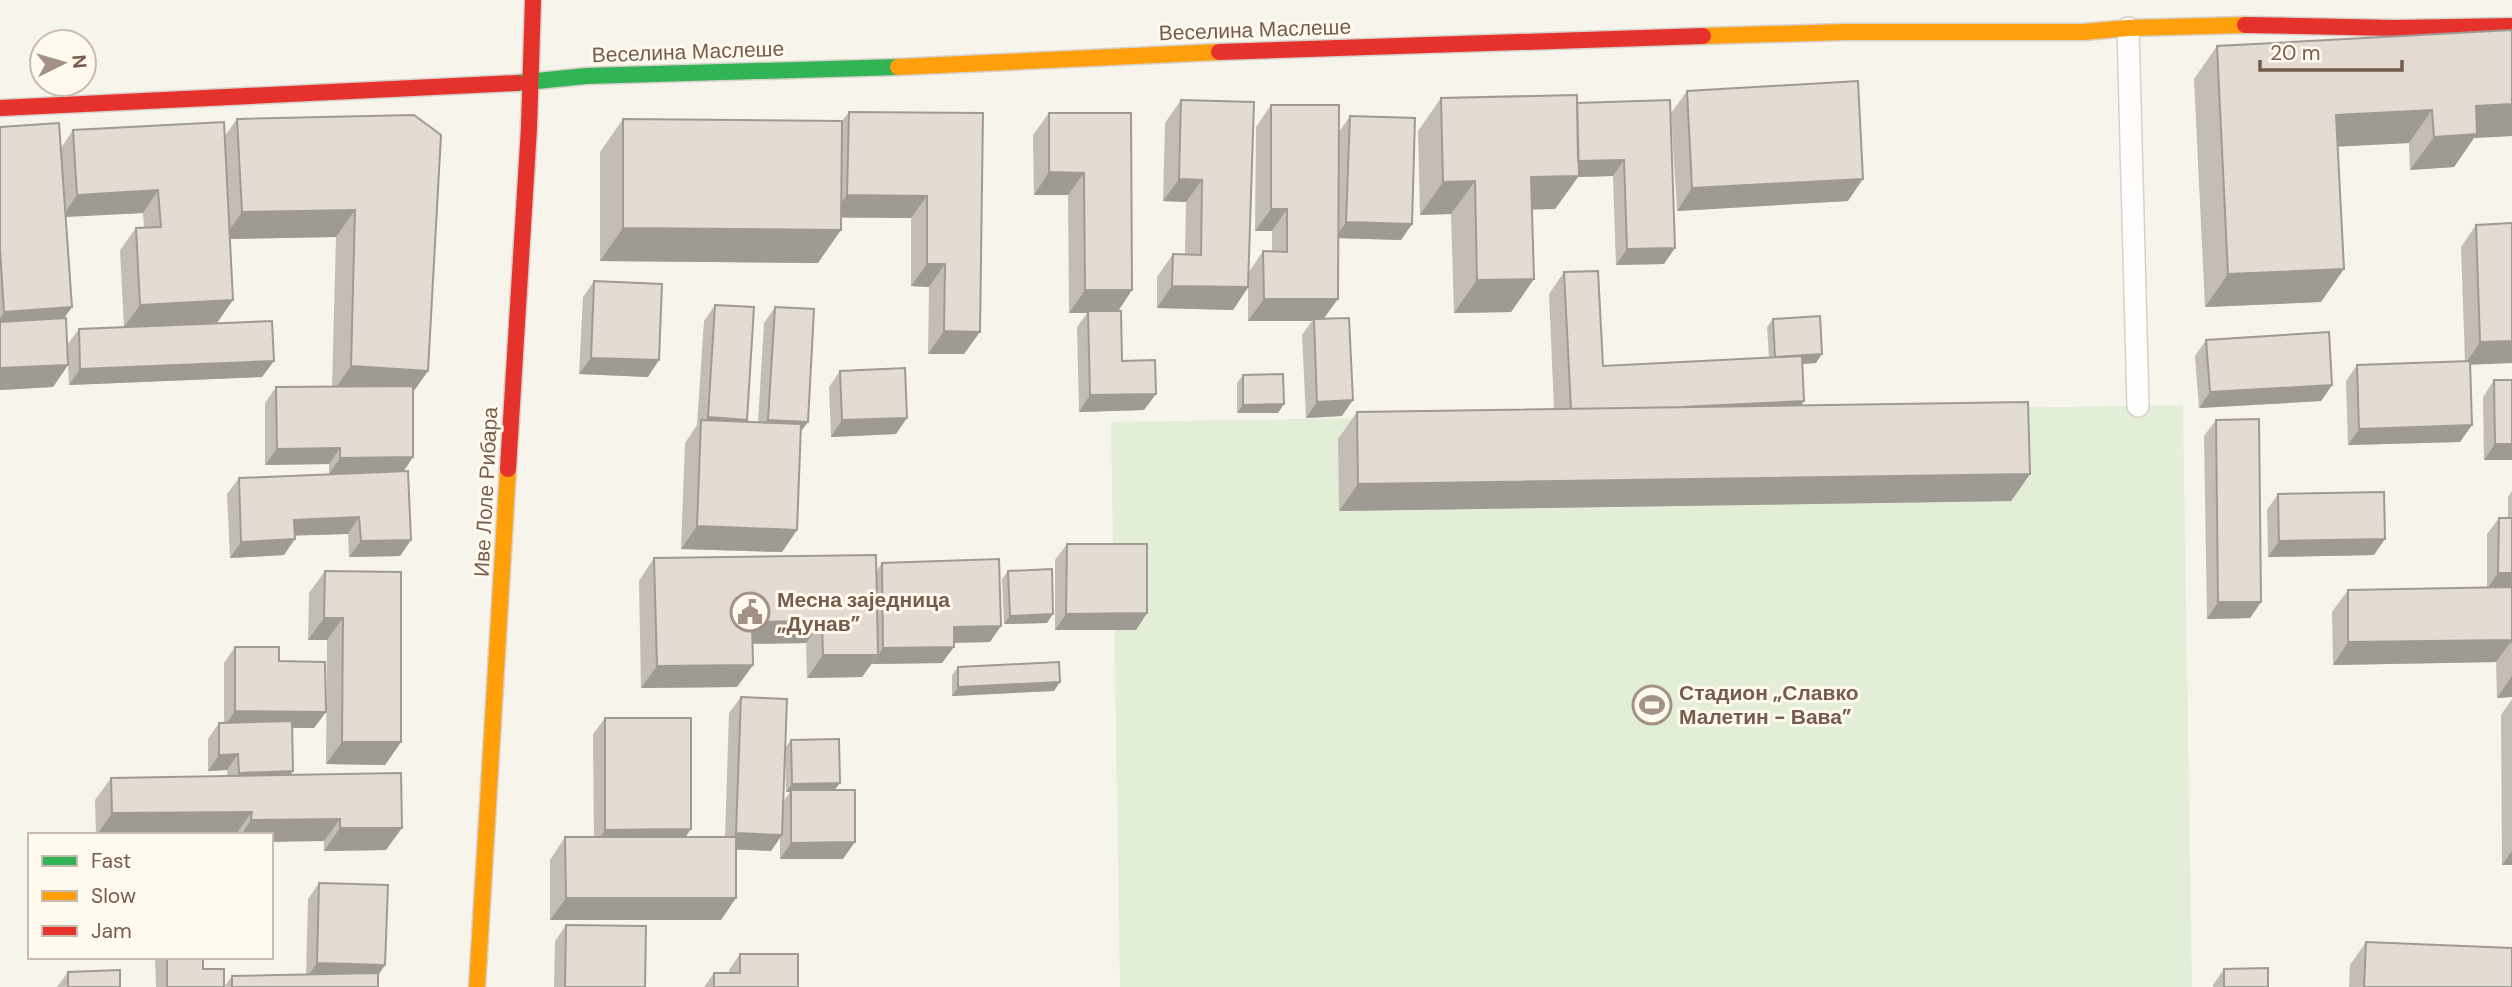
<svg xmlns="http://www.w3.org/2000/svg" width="2512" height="987" font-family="'DM Sans',sans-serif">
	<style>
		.green { fill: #e3eed7 }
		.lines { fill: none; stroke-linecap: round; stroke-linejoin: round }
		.lane-casing { stroke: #d6d1ca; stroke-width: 24 }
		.fast-casing { stroke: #d7d1ca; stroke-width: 19 }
		.slow-casing { stroke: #d7d1ca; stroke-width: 19 }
		.jam-casing { stroke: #d7d1ca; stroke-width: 19 }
		.lane { stroke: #fefdfc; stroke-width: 21 }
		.fast { stroke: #30b455; stroke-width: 16 }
		.slow { stroke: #ff9f0a; stroke-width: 16 }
		.jam { stroke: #e5322d; stroke-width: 16 }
		.wall { fill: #c4bdb5; fill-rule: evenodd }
		.shaded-wall { fill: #a09a94 }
		.building { fill: #e4dcd3; stroke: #a09a94; stroke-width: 2 }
		.labels { text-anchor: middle; stroke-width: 6; stroke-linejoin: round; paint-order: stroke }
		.street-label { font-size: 21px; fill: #765d4b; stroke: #fff9ee }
		.poi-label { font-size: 21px; font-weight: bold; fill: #765d4b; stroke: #fff9ee; text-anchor: start }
	</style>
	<rect width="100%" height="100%" fill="#f7f4ec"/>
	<path class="green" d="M2183 405 2192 987H1120L1111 422Z"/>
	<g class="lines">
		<defs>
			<path id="lane" d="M2128 28 2138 406"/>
			<path id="fast" d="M517 83 586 76 898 67"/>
			<path id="slow" d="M1703 36 1845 32H2084L2128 28 2245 25
				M898 67 1219 52
				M477 987 508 469"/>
			<path id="jam" d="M2245 25 2394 28 2512 26
				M1219 52 1703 36
				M0 108 517 83
				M508 469 529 128 533 0"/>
		</defs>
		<use href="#lane" class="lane-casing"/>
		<use href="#fast" class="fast-casing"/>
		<use href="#slow" class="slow-casing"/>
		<use href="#jam" class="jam-casing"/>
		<use href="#lane" class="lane"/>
		<use href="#fast" class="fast"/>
		<use href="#slow" class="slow"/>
		<use href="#jam" class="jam"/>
	</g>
	<path class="wall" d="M2512 30V136L2474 138 2454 167 2410 170 2409 143 2337 146 2321 302 2205 307 2194 79 2217 46Z
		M1687 91 1848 201 1677 211 1671 113Z
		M1441 98 1577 103 1670 100 1664 264 1616 265 1613 176 1578 177 1555 209H1532L1534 279 1511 312 1454 313 1451 214 1420 215 1418 131Z
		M1181 100 1249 272 1263 251H1272V231H1255L1256 127 1271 105 1338 149 1339 132 1350 116 1412 224 1401 240 1338 238 1324 319 1342 416 1306 418 1302 335 1312 321H1248V288L1233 310 1157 308V277L1173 254 1185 255 1186 202 1163 201 1165 123Z
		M849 112 983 113 964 354H928L929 287 911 286V218H841L818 263 600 261V152L623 119 842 121Z
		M1049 113H1131L1118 311 1122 361 1144 410 1079 412 1077 327 1087 313H1069L1068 195H1034L1033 135Z
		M414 115 413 457 404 471 411 540 400 556 349 557 348 534 295 535 284 555 230 558 227 494 239 478 329 474V464L265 465V403L276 387H332L336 237 230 239 217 323 262 377 69 385 68 365 53 387 0 390V127L61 148 73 130 224 137 237 119ZM143 213 144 227 136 228 120 250 124 327 79 329 67 345 64 318 72 307 66 217Z
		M2512 223V363L2470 364 2460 442 2348 445 2346 381 2357 365 2465 361 2461 247 2476 225Z
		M1564 272 1603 366 1769 358 1767 327 1773 319 1816 363 1802 364V405L2030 474 2011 501 1339 511 1338 439 1357 412 1554 409 1549 294Z
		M594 281 648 377 579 374 583 297Z
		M715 305 747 420 746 422H758L764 323 775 307 801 431 797 530 782 552 681 549 685 443 697 425 704 321Z
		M2206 340 2332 385 2321 401 2199 408 2195 356Z
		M840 371 896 434 831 437 829 387Z
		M1243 375 1278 413H1237V383Z
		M2494 380H2512V460H2484L2483 397Z
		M2216 420 2261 602 2250 618 2207 619 2204 436Z
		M2512 491V697L2497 698 2496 662 2333 665 2332 612 2348 590 2487 588V534L2499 518H2508V497Z
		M2278 494 2374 555 2268 557 2267 510Z
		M1067 544 1147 613 1136 630H1055V560Z
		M654 558 877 570 882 563 990 642 954 643 942 663 872 664V663L862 677 807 678 806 643 753 644V665L737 687 641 688 639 581Z
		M325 571 401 742 385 765 326 764 327 640H308L309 593Z
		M1008 571 1047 623 1004 624 1002 579Z
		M235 647 279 661 326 712 314 728H292L291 775 386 850 324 851V841L271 835H96L95 800 111 778 227 776V770L208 771V739L219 723 224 722V663Z
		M958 667 1054 691 952 696V675Z
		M741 697 783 802 790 792H786L785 748 791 740 835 790 843 859H780V837L771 851 736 849 721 920H550V860L565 837H594L593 734 605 718 686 837H725L729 713Z
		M2512 699V865H2502L2501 715Z
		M319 883 385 965 378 975V987H224L232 976 306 975 308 899Z
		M566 925 645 987H554L555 941Z
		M2366 942 2512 987H2349L2350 965Z
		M740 954 798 987H704L714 973H729V970Z
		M155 957H203V969L224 987H156Z
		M2224 969 2268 987H2213V985Z
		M68 972 120 987H57Z"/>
	<path class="shaded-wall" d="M2512 104V136L2474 138 2454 167 2410 170 2434 137 2476 106Z
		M2432 110 2409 143 2313 148 2336 115Z
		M1624 160 1613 176 1578 177 1555 209 1508 210 1531 177 1575 161Z
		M1049 172 1084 173 1068 195H1034Z
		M1179 179 1202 180 1186 202 1163 201Z
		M1863 179 1848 201 1677 211 1692 188Z
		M1475 181 1451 214 1420 215 1443 182Z
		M158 190 143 213 62 217 77 195Z
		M847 195 927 196 911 218 831 217Z
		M1271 209H1287L1272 231H1255Z
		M355 210 336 237 223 239 242 212Z
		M1346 222 1412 224 1401 240 1335 238Z
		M623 228 841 230 818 263 600 261Z
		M1675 248 1664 264 1616 265 1627 249Z
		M927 264H945L929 287 911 286Z
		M2344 269 2321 302 2205 307 2228 274Z
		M1534 279 1511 312 1454 313 1477 280Z
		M1172 286 1248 287 1233 310 1157 308Z
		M1085 290H1132L1117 313H1069Z
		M1264 299H1338L1322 321 1314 319 1312 321H1248Z
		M233 300 217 323 124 327 140 305Z
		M72 307 56 329 0 333V318L4 312Z
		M944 331 980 332 964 354H928Z
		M2512 341V363L2465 365 2480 342Z
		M1822 354 1816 363 1769 366 1775 357Z
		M591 358 659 360 648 377 579 374Z
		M274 361 262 377 69 385 80 369Z
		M68 365 53 387 0 390V368Z
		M351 366 428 371 409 398 332 393Z
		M2332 385 2321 401 2199 408 2210 392Z
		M1156 394 1144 410 1079 412 1090 395Z
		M1353 400 1342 416 1306 418 1317 402Z
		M1804 401 1789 424 1571 412Z
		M1284 404 1278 413H1237L1243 405Z
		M708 417 747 420 736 436 700 428Z
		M907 418 896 434 831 437 842 420Z
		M768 420 808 422 796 438 757 436Z
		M2472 425 2460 442 2348 445 2359 429Z
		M2495 444H2512V460H2484Z
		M340 448 329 464 265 465 277 449Z
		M413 457 402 473 329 474 340 458Z
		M2030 474 2011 501 1339 511 1358 484Z
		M359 517 348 534 283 536 294 520Z
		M697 526 797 530 782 552 681 549Z
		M295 539 284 555 230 558 241 542Z
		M2385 539 2374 555 2268 557 2279 541Z
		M411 540 400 556 349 557 361 541Z
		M2498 573H2512V590L2487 589Z
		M2218 602H2261L2250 618 2207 619Z
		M1147 613 1136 630H1055L1066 614Z
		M1053 614 1047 623 1004 624 1010 616Z
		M324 618H343L327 640H308Z
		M822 621 806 643 737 644 752 622Z
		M1001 626 990 642 942 643 954 627Z
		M2512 640 2496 662 2333 665 2348 642Z
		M954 647 942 663 872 664 883 648Z
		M823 655H878L862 677 807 678Z
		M753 665 737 687 641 688 657 666Z
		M2512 676V697L2497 698Z
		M1060 682 1054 691 952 696 958 687Z
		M235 711 326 712 314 728 224 727Z
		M342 742H401L385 765 326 764Z
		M238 754 227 770 208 771 219 755Z
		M293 771 282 788 227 789 239 773Z
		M840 783 834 791 786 792 792 784Z
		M252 812 236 834 97 835 112 813Z
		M340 819 324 841 271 842V835H241L251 820Z
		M340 828H402L386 850 324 851Z
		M691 829 680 845 594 846 605 830Z
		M736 833 782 835 771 851 725 849Z
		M855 842 843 859H780L791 843Z
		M2512 851V865H2502Z
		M566 898H736L721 920H550Z
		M317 963 385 965 374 981 306 979Z"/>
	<path class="building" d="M2512 30V104L2476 106 2477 134 2434 137 2432 110 2336 115 2344 269 2228 274 2217 46Z
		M1858 81 1863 179 1692 188 1687 91Z
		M1577 95 1579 176 1531 177 1534 279 1477 280 1475 181 1443 182 1441 98Z
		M1181 100 1254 102 1248 287 1172 286 1173 254 1201 255 1202 180 1179 179Z
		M1670 100 1675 248 1627 249 1624 160 1578 161 1577 103Z
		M1271 105H1339L1338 299H1264L1263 251 1287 252V209H1271Z
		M849 112 983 113 980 332 944 331 945 264H927V196L847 195Z
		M1049 113H1131L1132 290H1085L1084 173 1049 172Z
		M414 115 441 135 428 371 351 366 355 210 242 212 237 119Z
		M1350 116 1415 118 1412 224 1346 222Z
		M623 119 842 121 841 230 623 228Z
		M224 122 233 300 140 305 136 228 161 227 158 190 77 195 73 130Z
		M59 123 72 307 4 312 0 249V127Z
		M2512 223V341L2480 342 2476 225Z
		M1598 271 1603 366 1802 356 1804 401 1682 407 1571 409 1564 272Z
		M594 281 662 284 659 360 591 358Z
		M715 305 754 307 747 420 708 417Z
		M775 307 814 309 808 422 768 420Z
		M1088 311H1121L1122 361 1155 360 1156 394 1090 395Z
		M1820 316 1822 354 1775 357 1773 319Z
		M66 318 68 365 0 368V322Z
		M1349 318 1353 400 1317 402 1314 319Z
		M272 321 274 361 80 369 79 329Z
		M2329 332 2332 385 2210 392 2206 340Z
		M2470 361 2472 425 2359 429 2357 365Z
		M905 368 907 418 842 420 840 371Z
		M1283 374 1284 404 1243 405V375Z
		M2494 380H2512V444H2495Z
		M413 386V457L340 458V448L277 449 276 387Z
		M2028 402 2030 474 1358 484 1357 412Z
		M2259 419 2261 602H2218L2216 420Z
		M701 420 801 424 797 530 697 526Z
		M408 471 411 540 361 541 359 517 294 520 295 539 241 542 239 478Z
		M2384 492 2385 539 2279 541 2278 494Z
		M2499 518H2512V573H2498Z
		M1067 544H1147V613L1066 614Z
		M876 555 878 655H823L822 621 752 622 753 665 657 666 654 558Z
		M999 559 1001 626 954 627V647L883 648 882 563Z
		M1052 569 1053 614 1010 616 1008 571Z
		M325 571 401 572V742H342L343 618H324Z
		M2512 587V644V640L2348 642V590Z
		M235 647H279V661L325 662 326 712 235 711Z
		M1059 662 1060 682 958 687V667Z
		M741 697 787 699 782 835 736 833Z
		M605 718H691V829L605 830Z
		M292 721 293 771 239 773 238 754 219 755V723Z
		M839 739 840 783 792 784 791 740Z
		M401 773 402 828H340V819L251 820 252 812 112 813 111 778Z
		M791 790H855V842L791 843Z
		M565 837H736V898H566Z
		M319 883 388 885 385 965 317 963Z
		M566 925 646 926 645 987H565Z
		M2366 942 2512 948V987H2364Z
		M740 954H798V987H714V973H740Z
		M167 957H203V969H224V987H167Z
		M2268 968V987H2224V969Z
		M120 970V987H68V972Z
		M378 973V987H232V976Z"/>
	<defs>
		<symbol id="civic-ring" viewBox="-11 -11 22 22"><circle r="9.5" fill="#fff9ee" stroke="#a39283" stroke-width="1.5"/><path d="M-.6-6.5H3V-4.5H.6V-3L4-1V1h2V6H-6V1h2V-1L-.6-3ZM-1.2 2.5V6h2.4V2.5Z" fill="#a39283"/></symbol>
		<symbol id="stadium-ring" viewBox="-11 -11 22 22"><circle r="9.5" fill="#fff9ee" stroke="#a39283" stroke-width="1.5"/><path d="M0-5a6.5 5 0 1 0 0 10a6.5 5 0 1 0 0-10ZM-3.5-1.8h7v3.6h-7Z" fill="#a39283"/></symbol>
	</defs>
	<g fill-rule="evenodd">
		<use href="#civic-ring" x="728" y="590" width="44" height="44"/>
		<use href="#stadium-ring" x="1630" y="683" width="44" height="44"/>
	</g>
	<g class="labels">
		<g class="street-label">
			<text transform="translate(1255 30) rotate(-2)" y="7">Веселина Маслеше</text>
			<text transform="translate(688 52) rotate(-2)" y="7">Веселина Маслеше</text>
			<text transform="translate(486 492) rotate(-87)" y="7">Иве Лоле Рибара</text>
		</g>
		<g class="poi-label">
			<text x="777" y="607">Месна заједница<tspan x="777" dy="24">„Дунав”</tspan></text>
			<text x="1679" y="700">Стадион „Славко<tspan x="1679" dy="24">Малетин - Вава”</tspan></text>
		</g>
	</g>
	<rect x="28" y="833" width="245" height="126" fill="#fff9ee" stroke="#c8bbad" stroke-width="2"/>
	<rect x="42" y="856" width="35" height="10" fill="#30b455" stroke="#c8bbad" stroke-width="2"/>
	<text x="91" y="868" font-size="21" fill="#765d4b">Fast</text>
	<rect x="42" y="891" width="35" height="10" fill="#ff9f0a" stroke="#c8bbad" stroke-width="2"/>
	<text x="91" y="903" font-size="21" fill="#765d4b">Slow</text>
	<rect x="42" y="926" width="35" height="10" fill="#e5322d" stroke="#c8bbad" stroke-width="2"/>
	<text x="91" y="938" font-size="21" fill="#765d4b">Jam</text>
	<g transform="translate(63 63) rotate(85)"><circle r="33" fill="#fff9ee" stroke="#c8bbad" stroke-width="2"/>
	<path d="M0-5L12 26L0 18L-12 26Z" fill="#a39283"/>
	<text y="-10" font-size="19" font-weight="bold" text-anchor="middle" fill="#765d4b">N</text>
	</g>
	<path d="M2260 60v10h142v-10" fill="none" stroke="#765d4b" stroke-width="3.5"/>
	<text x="2270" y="60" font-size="21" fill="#765d4b" stroke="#fff9ee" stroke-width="5" paint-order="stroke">20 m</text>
</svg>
